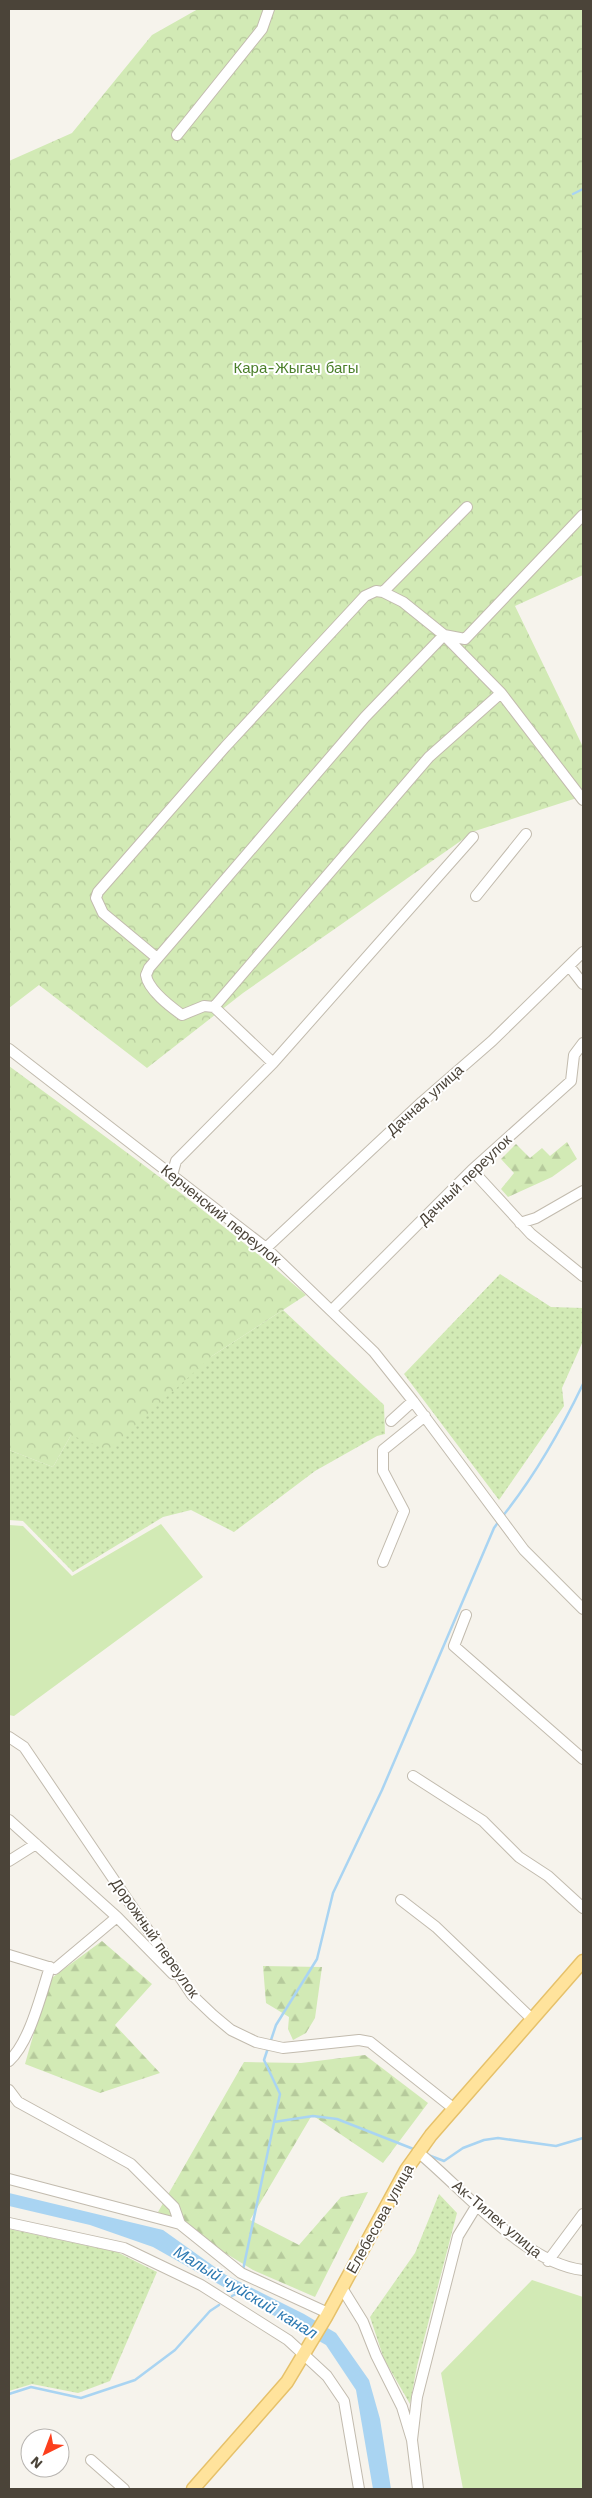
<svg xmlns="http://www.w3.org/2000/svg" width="592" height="2498" font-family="'Work Sans',sans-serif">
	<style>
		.grass { fill: url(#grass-dots) }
		.forest { fill: url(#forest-firs) }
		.park { fill: url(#park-crowns) }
		.pitch { fill: #d2eab5 }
		.water { fill: #a9d4f2 }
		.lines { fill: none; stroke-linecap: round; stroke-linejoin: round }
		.stream { stroke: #a9d4f2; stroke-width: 2.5 }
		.minor-casing { stroke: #c2bbae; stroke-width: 12 }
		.major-casing { stroke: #e6c16a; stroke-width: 15 }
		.minor { stroke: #fff; stroke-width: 10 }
		.major { stroke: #ffe39c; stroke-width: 12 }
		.labels { text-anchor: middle; stroke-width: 4; stroke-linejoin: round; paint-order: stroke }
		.park-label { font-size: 15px; fill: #4a7f2a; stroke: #fff }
		.street-label { font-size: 15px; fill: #4b4439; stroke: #fff }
		.water-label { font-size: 16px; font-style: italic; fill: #2e7ab2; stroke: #fff }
	</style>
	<defs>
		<pattern id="grass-dots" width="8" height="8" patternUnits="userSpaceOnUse" patternTransform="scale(1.25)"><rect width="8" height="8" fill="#d2eab5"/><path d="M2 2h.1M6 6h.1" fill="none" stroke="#b6ca9c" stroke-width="1.8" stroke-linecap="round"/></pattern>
		<pattern id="forest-firs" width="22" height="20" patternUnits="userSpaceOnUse" patternTransform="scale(1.25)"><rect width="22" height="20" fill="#d2eab5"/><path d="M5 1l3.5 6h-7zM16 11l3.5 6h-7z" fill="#b6ca9c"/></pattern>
		<pattern id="park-crowns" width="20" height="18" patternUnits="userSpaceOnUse" patternTransform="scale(1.25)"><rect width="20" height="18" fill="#d2eab5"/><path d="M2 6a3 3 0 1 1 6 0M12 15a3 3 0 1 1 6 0" fill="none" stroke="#b6ca9c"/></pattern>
	</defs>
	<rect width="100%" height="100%" fill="#f6f3ec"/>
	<path class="grass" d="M500 1274 551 1307 583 1308V1341L562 1388 564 1406 499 1500 404 1374Z
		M283 1310 384 1405 385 1434 377 1436 315 1471 234 1532 191 1510 163 1517 73 1572 23 1521 9 1520V1450L53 1467 71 1435 212 1356Z
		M439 2194 457 2213 417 2366 410 2404 384 2359 370 2317 415 2253Z
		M9 2229 117 2252 157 2272 110 2381 78 2393 32 2384 9 2391Z"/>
	<path class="forest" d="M567 1142 577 1159 552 1177 508 1197 501 1189 514 1173 501 1159 516 1144 530 1158 542 1148 550 1156Z
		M102 1941 152 1984 115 2025 160 2073 100 2093 25 2064 49 1980Z
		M263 1966 322 1967 315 2018 306 2033 293 2040 288 2029 289 2017 266 2003Z
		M365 2055 428 2103 383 2163 312 2115 250 2220 299 2245 341 2197 368 2192 315 2297 253 2270 158 2212 244 2062 301 2063Z"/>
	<path class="park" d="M198 9H583V575L515 606 583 747V796L475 831 243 993 147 1068 39 985 9 1008V161L72 133 152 35Z
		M9 1066C110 1140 212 1213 306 1295L212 1356 108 1450 71 1435 53 1467 9 1450Z"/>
	<path class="pitch" d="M161 1524 203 1577 14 1716 9 1715V1525L23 1526 72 1576Z
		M532 2280 583 2297V2489H463L441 2373Z"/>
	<path class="water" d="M9 2193 163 2230 226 2275 304 2314 336 2333 369 2380 380 2419 391 2489H373L356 2390 326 2345 153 2247 90 2225 9 2206Z"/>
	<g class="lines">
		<path class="stream" d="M573 194 583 189
			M502 1517C534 1477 561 1430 583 1384
			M270 2043 276 2025 317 1959 333 1893 382 1790 494 1528 499 1521
			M274 2122 313 2116 337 2119 416 2150
			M428 2155 444 2161 463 2148 484 2140 498 2138 556 2146 583 2138
			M243 2270 280 2094 264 2060 268 2048
			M232 2296 236 2294
			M9 2394 31 2387 81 2398 135 2380 175 2350 210 2311 219 2305"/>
		<defs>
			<path id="minor" d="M177 135 262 29 269 9
				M383 592 403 602 444 635 465 639 583 515
				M476 896 526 834
				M157 958 103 913 96 898 98 892 225 747 365 596 376 591 383 592 467 507
				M569 966 583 984
				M214 1007 204 1006 182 1015C171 1007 148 990 146 975L149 968 365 717 444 635 501 693
				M9 1049 266 1248 374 1352 413 1401
				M273 1063 214 1007 429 757 501 693 583 800
				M472 1170 531 1234 583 1276
				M172 1175 176 1161 273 1063 473 837
				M520 1223 536 1218 583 1191
				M266 1248 422 1102 492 1041 583 952
				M332 1310 472 1170 571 1081 574 1055 583 1043
				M391 1421 413 1401 524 1550 583 1609
				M383 1562 404 1511 383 1471V1450L425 1416
				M466 1615 454 1646 583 1759
				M9 1737 24 1747 192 1995 213 2015 231 2030 256 2042 283 2048 359 2040 370 2042 453 2108
				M413 1776 483 1821 519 1857 548 1876 583 1908
				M9 1820 117 1917 173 1974
				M9 1861 36 1844
				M401 1900 436 1927 532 2019
				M9 1955 55 1969 117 1917
				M9 2061C30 2042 41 1994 50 1967
				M9 2090 18 2102 131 2164 174 2207 180 2224
				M418 2152C463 2189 525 2264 583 2270
				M9 2179 180 2224 241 2273 328 2313
				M9 2223 124 2248 201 2285 288 2340 327 2376 344 2401 359 2489
				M548 2261 583 2214
				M342 2288 363 2322 376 2355 402 2407 412 2440 418 2489
				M412 2440 417 2397 458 2236 477 2205
				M91 2460 124 2489"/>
			<path id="major" d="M193 2489 287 2382 326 2317 406 2170 431 2135 583 1961"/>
		</defs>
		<use href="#minor" class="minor-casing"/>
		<use href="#major" class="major-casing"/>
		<use href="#minor" class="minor"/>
		<use href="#major" class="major"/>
	</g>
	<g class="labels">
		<g class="park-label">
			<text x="296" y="373">Кара-Жыгач багы</text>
		</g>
		<g class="street-label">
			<text transform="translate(425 1100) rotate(-42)" y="5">Дачная улица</text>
			<text transform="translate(465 1180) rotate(-44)" y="5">Дачный переулок</text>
			<text transform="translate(221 1215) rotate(39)" y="5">Керченский переулок</text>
			<text transform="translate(155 1938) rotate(55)" y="5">Дорожный переулок</text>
			<text transform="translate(380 2219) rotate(-61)" y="5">Елебесова улица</text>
			<text transform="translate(497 2219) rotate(40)" y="5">Ак-Тилек улица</text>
		</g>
		<g class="water-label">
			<text transform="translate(246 2292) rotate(31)" y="6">Малый чуйский канал</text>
		</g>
	</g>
	<rect width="592" height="2498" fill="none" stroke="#4b4439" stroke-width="20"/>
	<g transform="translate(45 2453) rotate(222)"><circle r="24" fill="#ffffff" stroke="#b7b4b0"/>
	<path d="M0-4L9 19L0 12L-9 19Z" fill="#fc3f1d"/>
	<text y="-8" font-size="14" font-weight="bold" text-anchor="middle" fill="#4b4439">N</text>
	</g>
</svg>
